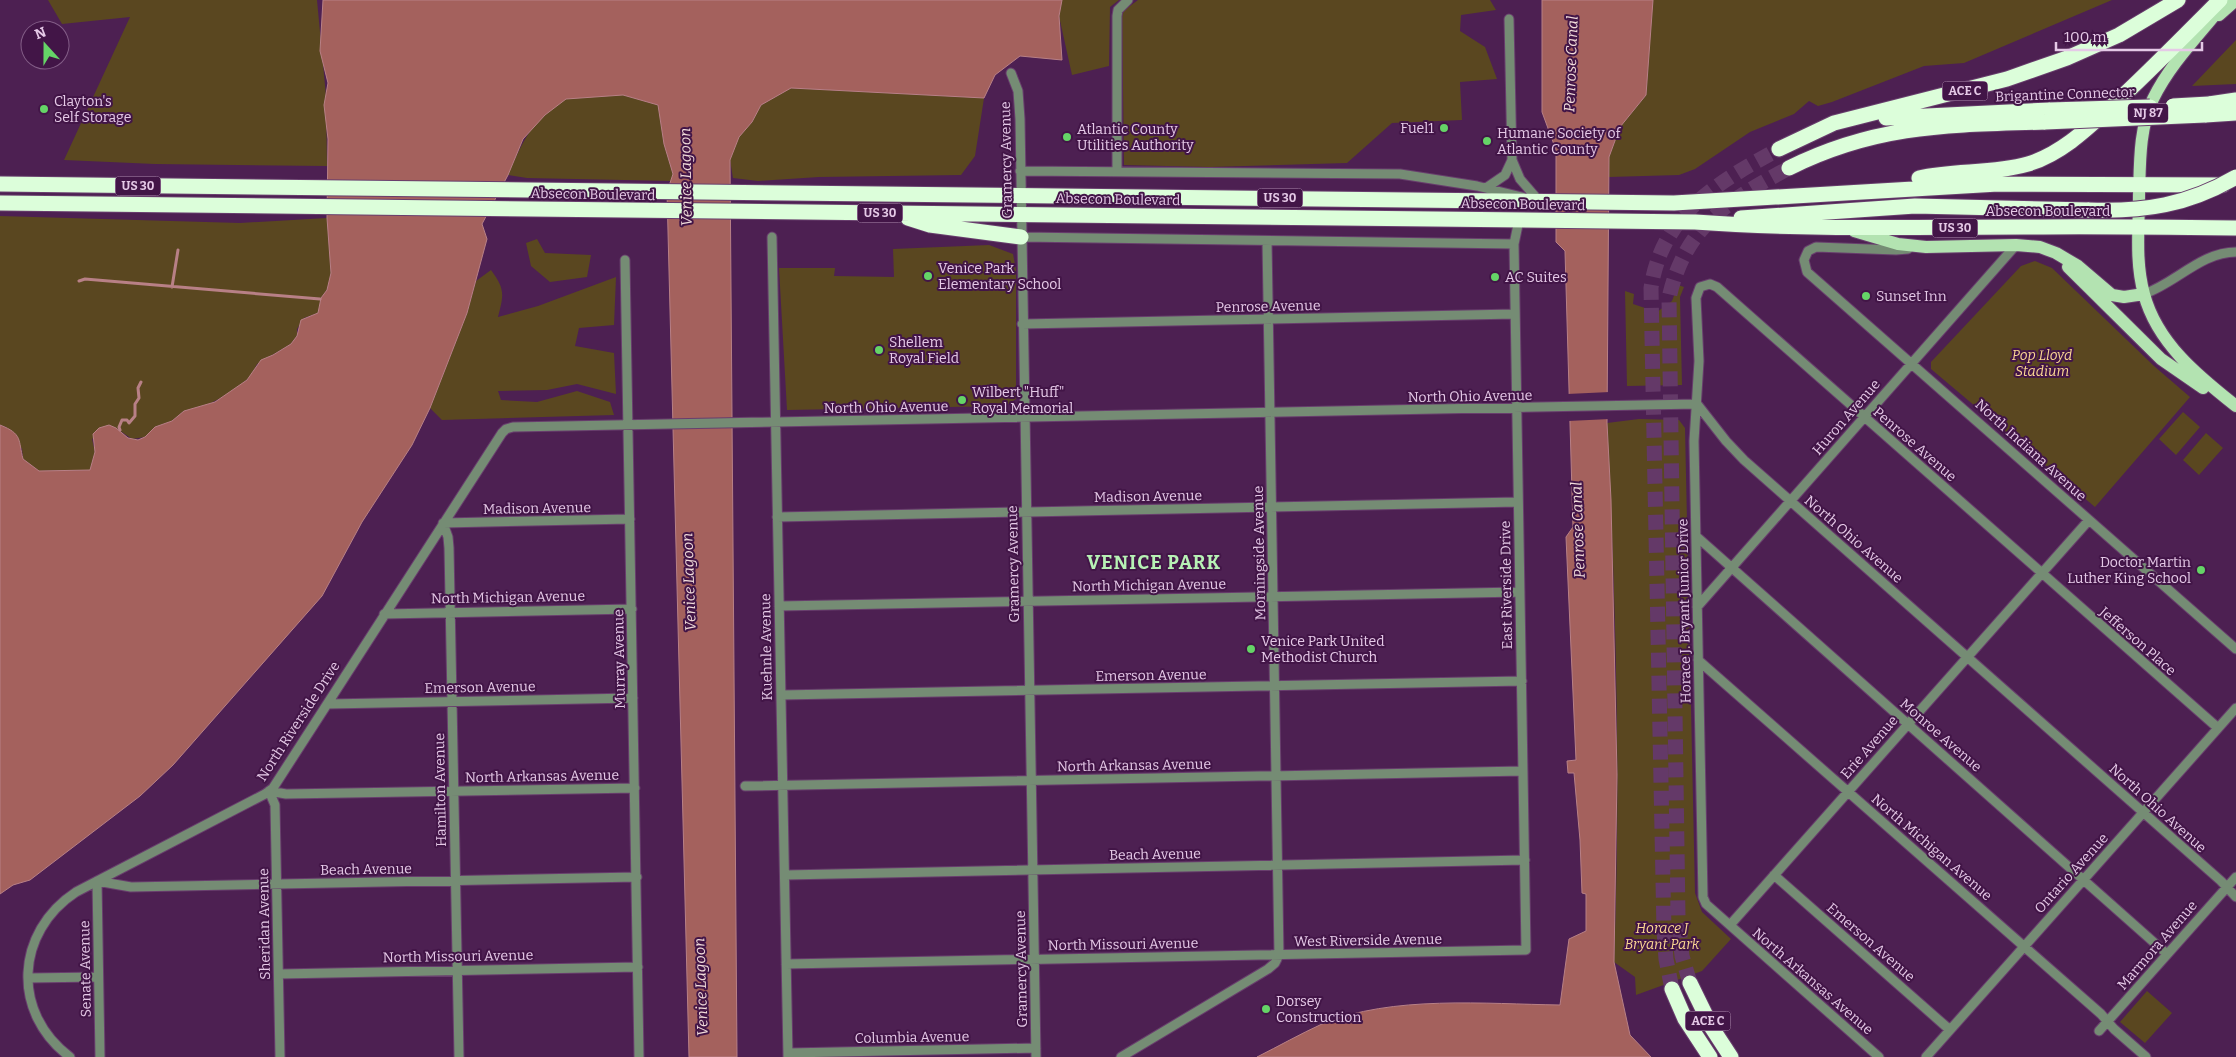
<svg xmlns="http://www.w3.org/2000/svg" width="2236" height="1057" font-family="Bitter,serif">
	<style>
		.green { fill: #5a4720 }
		.water { fill: #a4615d; stroke: #b88086 }
		.pier { fill: #4d2052 }
		.lines { fill: none; stroke-linecap: round; stroke-linejoin: round }
		.stream { stroke: #b88086; stroke-width: 3 }
		.highway-tunnel { stroke: #643968; stroke-width: 15; stroke-dasharray: 15 8; stroke-linecap: butt }
		.minor-casing { stroke: #683e6d; stroke-width: 11 }
		.major-casing { stroke: #683e6d; stroke-width: 14 }
		.highway-casing { stroke: #683e6d; stroke-width: 17 }
		.minor { stroke: #758c74; stroke-width: 9 }
		.major { stroke: #b3e3b1; stroke-width: 12 }
		.highway { stroke: #dcfeda; stroke-width: 15 }
		.highway-bridge-casing { stroke: #683e6d; stroke-width: 17; stroke-linecap: butt }
		.highway-bridge { stroke: #dcfeda; stroke-width: 15 }
		.poi-dot { fill: #65d467; stroke: #421547; stroke-width: 2 }
		.labels { text-anchor: middle; stroke-width: 4; stroke-linejoin: round; paint-order: stroke }
		.shield { fill: #421547; stroke: #b493b7; stroke-width: 1 }
		.shield-label { font-size: 12px; font-weight: bold; fill: #e5c9e7 }
		.street-label { font-size: 14px; fill: #e5c9e7; stroke: #421547 }
		.poi-label { font-size: 14px; fill: #e5c9e7; stroke: #421547; text-anchor: start }
		.park-label { font-size: 14px; font-style: italic; fill: #fad792; stroke: #421547 }
		.water-label { font-size: 15px; font-style: italic; fill: #f1dcda; stroke: #421547 }
		.district-label { font-size: 19px; font-weight: bold; letter-spacing: 1px; fill: #b7f1b5; stroke: #421547 }
	</style>
	<rect width="100%" height="100%" fill="#4d2052"/>
	<path class="green" d="M48 0H317L326 96 327 166 155 164 64 160 130 17 62 24Z
		M1062 0H1119L1110 7 1109 66 1072 75 1059 16Z
		M1138 0H1490L1496 10 1461 15 1460 31 1485 47 1497 79 1460 82 1462 120 1392 123 1347 163 1209 167 1124 165 1122 12Z
		M1653 0H2112L1964 63 1924 66 1832 102 1818 106 1809 101 1794 114 1750 132 1695 169 1679 175 1609 177V157L1620 127 1646 95Z
		M2236 40V84L2192 86Z
		M791 88 984 98 975 156 961 175 819 177 758 181 733 178 730 160 738 137 752 122 761 105Z
		M623 95 658 105 664 144 673 174 671 181 527 178 508 175C520 147 535 113 565 99 575 95 611 95 623 95Z
		M0 216 240 223 327 218 331 273 327 290 321 298 320 309 318 313 304 318 297 329V336L291 344 257 364 251 376 234 391 207 405 184 411 172 421 155 427 145 437 132 439 116 428 92 439 95 452 90 470 39 471 23 459 22 449 6 427 0 425Z
		M537 239 545 253 591 255 587 277 550 282 531 266 526 243Z
		M989 245 1013 254 1016 270V399L1005 406 787 410 779 268H835L834 276 894 277 893 249Z
		M2035 261 2052 268 2154 366 2190 397 2095 507 1931 369V362L2021 266Z
		M491 270C505 289 504 294 498 317L538 306 616 277 614 325 579 328 575 346 614 353 616 394 577 384 547 390 498 391 501 400 537 402 577 391 610 402 614 415 442 420 430 408 467 313 476 281Z
		M1678 285 1684 287 1680 297 1682 385 1627 386 1625 291 1634 294 1633 304 1657 312 1672 301Z
		M2183 412 2200 427 2176 455 2159 439Z
		M1639 419 1679 420 1685 428 1695 893 1702 912 1731 939 1702 971 1636 995 1635 977 1614 962C1621 783 1616 602 1607 423Z
		M2206 433 2223 448 2199 475 2183 460Z
		M2147 991 2172 1013 2145 1043 2120 1022Z"/>
	<path class="water" d="M323 0H1062L1059 16 1062 60 1020 56 995 75 984 98 791 88 761 105 752 122 739 137 730 160 737 1057H689L667 192 673 174 664 144 658 105 623 95 566 99 545 115 523 139 508 175 482 224 487 239 467 313 430 408 412 445 362 522 322 596 173 765 140 796 30 880 13 885 0 894V425C23 434 18 440 23 459L39 471 90 470 95 452 93 434 99 428 109 425 116 428 128 438 138 440 145 437 155 427 172 421 184 411 215 402 247 380 261 360 273 355 291 344 297 336 301 320 318 313 321 298 327 290 331 273 327 218 328 139 324 105 328 83 320 51Z
		M1542 0H1653L1646 95 1620 127 1609 157 1607 423 1611 500 1617 775 1614 962 1630 1035 1651 1057H1257C1279 1046 1300 1034 1322 1024 1392 995 1486 1004 1560 1005L1569 939 1586 931V894L1582 893 1580 840 1574 773H1568L1567 761 1576 760 1566 537 1573 527 1565 251 1556 242V150L1542 112Z"/>
	<path class="pier" d="M1610 392V419L1568 421 1567 394Z"/>
	<g class="lines">
		<path class="stream" d="M79 281 85 279 320 299
			M172 287 178 250
			M120 430 119 427 122 420H127L129 423 135 416V404L139 398 138 388 141 382"/>
		<path class="highway-tunnel" d="M1690 983 1682 956 1678 917 1669 298C1685 226 1728 201 1789 168
			M1672 989 1666 959 1664 931 1651 288C1662 214 1718 182 1779 149"/>
		<defs>
			<path id="minor" d="M1509 19 1512 160 1520 179 1539 201
				M1011 73 1018 91 1020 119 1036 1057
				M1020 171 1400 174 1477 186 1522 197
				M1117 172V16L1118 10 1128 0
				M1486 188 1505 175 1512 160
				M772 237 788 1057
				M1021 237 1514 244
				M1908 249 1896 250 1816 247 1808 251 1804 260 1807 272 2236 649
				M625 260 639 1057
				M2144 294C2176 283 2201 252 2236 252
				M1022 324 1515 314
				M777 517 1518 502
				M1696 536 2167 954
				M779 606 1520 592
				M1697 607 2016 245
				M384 614 632 609
				M1698 660 2101 1014 2114 1029 2146 1057
				M781 695 1522 681
				M328 704 633 698
				M745 786 1523 771
				M269 791 286 794 635 788
				M269 791 275 805 280 1057
				M785 875 1525 860
				M1774 875 1950 1030
				M1730 925 2089 520
				M786 964 1526 950 1514 244 1519 220
				M279 974 638 967
				M28 978 98 977
				M2099 1031 2236 877
				M788 1053 1036 1048
				M70 1057C11 1013 15 932 76 892L265 794 273 788 502 433 506 429 513 427 1697 404 1726 441 1744 460 2221 881 2236 897
				M100 1057 97 881 131 887 637 877
				M459 1057 449 548 448 537 443 523 630 519
				M1121 1057 1268 969 1275 963 1279 955 1267 241
				M1879 1057 1706 904 1703 897 1694 441 1699 361 1696 298 1700 287 1710 284 1717 287 2218 728
				M1926 1057 2236 708"/>
			<path id="major" d="M2223 5C2199 35 2170 64 2153 99 2139 129 2140 163 2139 196 2139 228 2135 262 2144 294 2157 343 2198 376 2236 406
				M2219 15 2236 0
				M1854 231 1898 244 1926 247 2016 245 2040 247 2056 253 2078 266 2112 295 2124 297 2144 294
				M2068 267 2161 359 2203 388"/>
			<path id="highway" d="M2209 104 2236 100
				M2205 115 2236 113
				M1886 118 2050 110
				M1779 149 1834 123 2007 79 2067 58 2119 35 2178 0
				M1789 168C1877 124 1950 125 2045 122
				M1919 178C1955 170 1993 174 2028 164 2061 154 2087 129 2112 106 2149 72 2184 36 2220 0
				M0 184 1674 203 1998 184 2223 185
				M0 203 1695 222C1805 230 1914 227 2024 227 2095 226 2165 227 2236 228
				M908 218 930 225 1021 237
				M1741 218 1915 206 2089 210
				M1690 983 1712 1028 1731 1057
				M1672 989 1685 1019 1710 1057"/>
		</defs>
		<use href="#minor" class="minor-casing"/>
		<use href="#major" class="major-casing"/>
		<use href="#highway" class="highway-casing"/>
		<use href="#minor" class="minor"/>
		<use href="#major" class="major"/>
		<use href="#highway" class="highway"/>
		<defs>
			<path id="highway-bridge" d="M2173 106 2209 104
				M2050 110 2150 107
				M2045 122 2205 115
				M2089 210C2144 212 2188 205 2236 177"/>
		</defs>
		<use href="#highway-bridge" class="highway-bridge-casing"/>
		<use href="#highway-bridge" class="highway-bridge"/>
	</g>
	<g class="poi-dot">
		<circle cx="44" cy="109" r="5"/>
		<circle cx="1444" cy="128" r="5"/>
		<circle cx="1067" cy="137" r="5"/>
		<circle cx="1487" cy="141" r="5"/>
		<circle cx="928" cy="276" r="5"/>
		<circle cx="1495" cy="277" r="5"/>
		<circle cx="1866" cy="296" r="5"/>
		<circle cx="879" cy="350" r="5"/>
		<circle cx="962" cy="400" r="5"/>
		<circle cx="2201" cy="570" r="5"/>
		<circle cx="1251" cy="649" r="5"/>
		<circle cx="1266" cy="1009" r="5"/>
	</g>
	<g class="labels">
		<g class="shield">
			<rect x="1942.5" y="81.5" width="45" height="19" rx="4"/>
			<rect x="2128" y="103.5" width="40" height="19" rx="4"/>
			<rect x="115.5" y="176.5" width="45" height="19" rx="4"/>
			<rect x="1257.5" y="188.5" width="45" height="19" rx="4"/>
			<rect x="857.5" y="203.5" width="45" height="19" rx="4"/>
			<rect x="1932.5" y="218.5" width="45" height="19" rx="4"/>
			<rect x="1685.5" y="1011.5" width="45" height="19" rx="4"/>
		</g>
		<g class="shield-label">
			<text x="1965" y="95">ACE C</text>
			<text x="2148" y="117">NJ 87</text>
			<text x="138" y="190">US 30</text>
			<text x="1280" y="202">US 30</text>
			<text x="880" y="217">US 30</text>
			<text x="1955" y="232">US 30</text>
			<text x="1708" y="1025">ACE C</text>
		</g>
		<g class="street-label">
			<text transform="translate(2065 94) rotate(-2)" y="5">Brigantine Connector</text>
			<text transform="translate(1006 160) rotate(-91)" y="5">Gramercy Avenue</text>
			<text transform="translate(593 194) rotate(1)" y="5">Absecon Boulevard</text>
			<text transform="translate(1118 199) rotate(1)" y="5">Absecon Boulevard</text>
			<text transform="translate(1523 204) rotate(1)" y="5">Absecon Boulevard</text>
			<text x="2048" y="216">Absecon Boulevard</text>
			<text transform="translate(1268 306) rotate(-1)" y="5">Penrose Avenue</text>
			<text transform="translate(1470 396) rotate(-1)" y="5">North Ohio Avenue</text>
			<text transform="translate(886 407) rotate(-1)" y="5">North Ohio Avenue</text>
			<text transform="translate(1846 417) rotate(-49)" y="5">Huron Avenue</text>
			<text transform="translate(1915 444) rotate(41)" y="5">Penrose Avenue</text>
			<text transform="translate(2031 450) rotate(42)" y="5">North Indiana Avenue</text>
			<text transform="translate(1148 496) rotate(-1)" y="5">Madison Avenue</text>
			<text transform="translate(537 508) rotate(-1)" y="5">Madison Avenue</text>
			<text transform="translate(1854 539) rotate(41)" y="5">North Ohio Avenue</text>
			<text transform="translate(1259 553) rotate(-91)" y="5">Morningside Avenue</text>
			<text transform="translate(1013 564) rotate(-91)" y="5">Gramercy Avenue</text>
			<text transform="translate(1149 585) rotate(-1)" y="5">North Michigan Avenue</text>
			<text transform="translate(1506 585) rotate(-91)" y="5">East Riverside Drive</text>
			<text transform="translate(508 597) rotate(-1)" y="5">North Michigan Avenue</text>
			<text transform="translate(1684 611) rotate(-91)" y="5">Horace J. Bryant Junior Drive</text>
			<text transform="translate(2138 641) rotate(41)" y="5">Jefferson Place</text>
			<text transform="translate(766 647) rotate(-91)" y="5">Kuehnle Avenue</text>
			<text transform="translate(619 659) rotate(-91)" y="5">Murray Avenue</text>
			<text transform="translate(1151 675) rotate(-1)" y="5">Emerson Avenue</text>
			<text transform="translate(480 687) rotate(-1)" y="5">Emerson Avenue</text>
			<text transform="translate(298 721) rotate(-57)" y="5">North Riverside Drive</text>
			<text transform="translate(1941 735) rotate(41)" y="5">Monroe Avenue</text>
			<text transform="translate(1869 747) rotate(-49)" y="5">Erie Avenue</text>
			<text transform="translate(1134 765) rotate(-1)" y="5">North Arkansas Avenue</text>
			<text transform="translate(542 776) rotate(-1)" y="5">North Arkansas Avenue</text>
			<text transform="translate(440 790) rotate(-91)" y="5">Hamilton Avenue</text>
			<text transform="translate(2158 808) rotate(42)" y="5">North Ohio Avenue</text>
			<text transform="translate(1932 847) rotate(41)" y="5">North Michigan Avenue</text>
			<text transform="translate(1155 854) rotate(-1)" y="5">Beach Avenue</text>
			<text transform="translate(366 869) rotate(-1)" y="5">Beach Avenue</text>
			<text transform="translate(2071 873) rotate(-48)" y="5">Ontario Avenue</text>
			<text transform="translate(264 924) rotate(-91)" y="5">Sheridan Avenue</text>
			<text transform="translate(1368 940) rotate(-1)" y="5">West Riverside Avenue</text>
			<text transform="translate(1871 942) rotate(41)" y="5">Emerson Avenue</text>
			<text transform="translate(1123 944) rotate(-1)" y="5">North Missouri Avenue</text>
			<text transform="translate(2157 945) rotate(-49)" y="5">Marmora Avenue</text>
			<text transform="translate(458 956) rotate(-1)" y="5">North Missouri Avenue</text>
			<text transform="translate(85 969) rotate(-91)" y="5">Senate Avenue</text>
			<text transform="translate(1021 969) rotate(-91)" y="5">Gramercy Avenue</text>
			<text transform="translate(1813 981) rotate(41)" y="5">North Arkansas Avenue</text>
			<text transform="translate(912 1037) rotate(-1)" y="5">Columbia Avenue</text>
		</g>
		<g class="poi-label">
			<text x="54" y="106">Clayton's<tspan x="54" dy="16">Self Storage</tspan></text>
			<text x="1434" y="133" text-anchor="end">Fuel1</text>
			<text x="1077" y="134">Atlantic County<tspan x="1077" dy="16">Utilities Authority</tspan></text>
			<text x="1497" y="138">Humane Society of<tspan x="1497" dy="16">Atlantic County</tspan></text>
			<text x="938" y="273">Venice Park<tspan x="938" dy="16">Elementary School</tspan></text>
			<text x="1505" y="282">AC Suites</text>
			<text x="1876" y="301">Sunset Inn</text>
			<text x="889" y="347">Shellem<tspan x="889" dy="16">Royal Field</tspan></text>
			<text x="972" y="397">Wilbert "Huff"<tspan x="972" dy="16">Royal Memorial</tspan></text>
			<text x="2191" y="567" text-anchor="end">Doctor Martin<tspan x="2191" dy="16">Luther King School</tspan></text>
			<text x="1261" y="646">Venice Park United<tspan x="1261" dy="16">Methodist Church</tspan></text>
			<text x="1276" y="1006">Dorsey<tspan x="1276" dy="16">Construction</tspan></text>
		</g>
		<g class="park-label">
			<text x="2042" y="360">Pop Lloyd<tspan x="2042" dy="16">Stadium</tspan></text>
			<text x="1662" y="933">Horace J<tspan x="1662" dy="16">Bryant Park</tspan></text>
		</g>
		<g class="water-label">
			<text transform="translate(1571 64) rotate(-88)" y="5">Penrose Canal</text>
			<text transform="translate(686 177) rotate(-91)" y="5">Venice Lagoon</text>
			<text transform="translate(1578 530) rotate(-92)" y="5">Penrose Canal</text>
			<text transform="translate(689 582) rotate(-92)" y="5">Venice Lagoon</text>
			<text transform="translate(701 987) rotate(-92)" y="5">Venice Lagoon</text>
		</g>
		<g class="district-label">
			<text x="1154" y="569">VENICE PARK</text>
		</g>
	</g>
	<g transform="translate(45 45) rotate(339)"><circle r="24" fill="#421547" stroke="#835d87"/>
	<path d="M0-4L9 19L0 12L-9 19Z" fill="#65d467"/>
	<text y="-8" font-size="14" font-weight="bold" text-anchor="middle" fill="#e5c9e7">N</text>
	</g>
	<path d="M2056 42v8h146v-8" fill="none" stroke="#e5c9e7" stroke-width="2.5"/>
	<text x="2064" y="42" font-size="15" fill="#e5c9e7" stroke="#421547" stroke-width="4" paint-order="stroke">100 m</text>
</svg>
